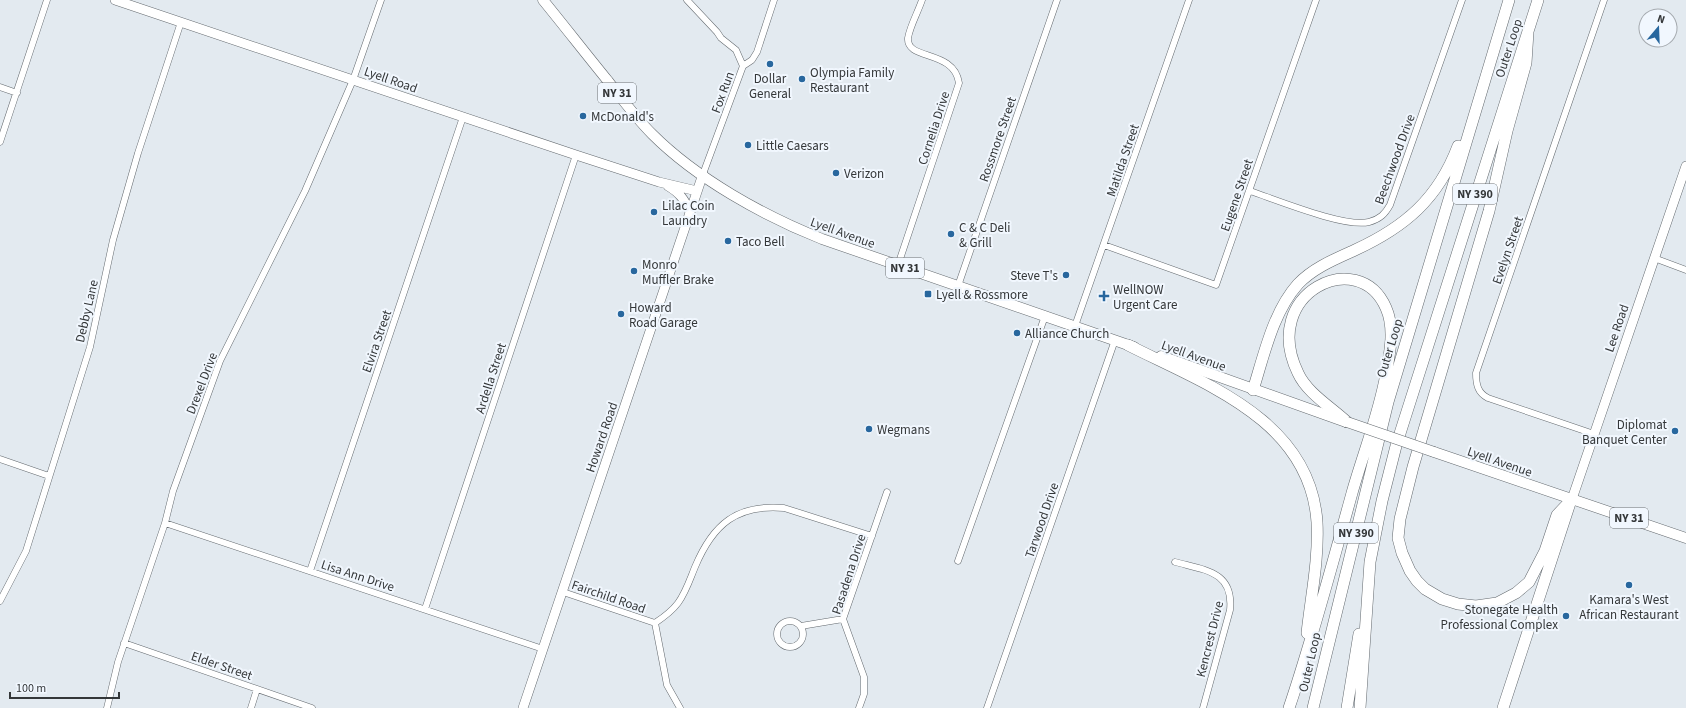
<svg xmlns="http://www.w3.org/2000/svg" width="1686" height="708" font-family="'Source Sans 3',sans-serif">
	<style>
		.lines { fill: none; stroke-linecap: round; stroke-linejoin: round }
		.street-casing { stroke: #63696e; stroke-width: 7 }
		.secondary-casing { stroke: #63696e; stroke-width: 10 }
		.primary-casing { stroke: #63696e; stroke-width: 11 }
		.highway-casing { stroke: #63696e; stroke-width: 12 }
		.street { stroke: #fff; stroke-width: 6 }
		.secondary { stroke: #fff; stroke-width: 9 }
		.primary { stroke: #fff; stroke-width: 10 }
		.highway { stroke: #fff; stroke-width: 11 }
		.primary-bridge-casing { stroke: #63696e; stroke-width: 11; stroke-linecap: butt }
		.primary-bridge { stroke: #fff; stroke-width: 10 }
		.poi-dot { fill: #28679e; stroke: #f1f7fe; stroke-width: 1.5 }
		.labels { text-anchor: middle; stroke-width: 4; stroke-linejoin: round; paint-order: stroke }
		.shield { fill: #f1f7fe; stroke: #6d7174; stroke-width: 1 }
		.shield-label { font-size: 12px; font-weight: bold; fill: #343739 }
		.street-label { font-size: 13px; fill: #343739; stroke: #f1f7fe }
		.poi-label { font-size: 13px; fill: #343739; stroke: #f1f7fe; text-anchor: start }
	</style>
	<rect width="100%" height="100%" fill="#e3eaf0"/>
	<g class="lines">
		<defs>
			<path id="street" d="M687 0 717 32 721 38 736 50 743 66
				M0 87 17 93
				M0 142 47 0
				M703 174 743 66 752 60 757 52 774 0
				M1250 191C1277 200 1345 228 1369 222 1380 219 1385 214 1390 205L1462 0
				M1104 245 1216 285 1316 0
				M1654 258 1686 270
				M898 265 959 83C954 49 906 61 908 38 910 26 918 12 922 0
				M958 286 1057 0
				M1075 326 1189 0
				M1594 434 1488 398C1478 393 1476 385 1476 373L1604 0
				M0 459 49 476
				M165 523 543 649
				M958 561 1045 316
				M1175 562C1204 570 1234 571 1230 610L1203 708
				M310 571 463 117
				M563 592 655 623 667 685 680 708
				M0 601 26 551 90 347 113 240 138 153 181 22
				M425 609 576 155
				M777 634a13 13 0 1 1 26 0a13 13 0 1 1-26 0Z
				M655 623C664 617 672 611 678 603 686 592 690 579 695 567 713 524 737 504 784 508L872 536
				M801 626 843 619
				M124 643 312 708
				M107 708 118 662 165 523 173 491 220 361 305 191 353 80 381 0
				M251 708 257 689
				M859 708 864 694V677L843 619 887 492
				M987 708 1115 340"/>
			<path id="secondary" d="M115 0 576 155 659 182 697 191
				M668 186C680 193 684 199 690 212
				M1572 499 1686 166
				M523 708 703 174"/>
			<path id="primary" d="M543 0C565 27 586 54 608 81 622 99 636 118 652 134 697 179 764 216 822 239L1134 347
				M1161 356 1346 422
				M1434 452 1686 538"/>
			<path id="highway" d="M1528 32 1526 63 1507 131 1489 211 1413 467 1400 519 1398 538 1402 553 1410 571 1417 581 1425 589 1442 599 1458 604 1476 606 1497 603 1516 593 1529 582 1545 551 1557 515 1572 499
				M1128 345C1205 384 1310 420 1317 522 1319 559 1311 596 1307 633
				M1253 390C1264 355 1273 312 1298 284 1313 268 1335 259 1355 250 1405 227 1438 199 1458 146
				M1289 708C1313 637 1332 565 1352 493 1363 454 1379 414 1386 374 1390 353 1395 328 1386 308 1359 245 1259 293 1298 373 1307 393 1331 407 1347 422
				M1313 708 1388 402 1509 0
				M1347 708 1359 634
				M1360 708 1370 562 1382 501 1396 446 1538 0
				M1503 708 1570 503"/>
		</defs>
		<use href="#street" class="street-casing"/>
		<use href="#secondary" class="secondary-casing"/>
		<use href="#primary" class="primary-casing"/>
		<use href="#highway" class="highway-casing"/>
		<use href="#street" class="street"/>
		<use href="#secondary" class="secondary"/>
		<use href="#primary" class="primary"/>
		<use href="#highway" class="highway"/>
		<defs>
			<path id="primary-bridge" d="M1347 422 1434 452"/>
		</defs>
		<use href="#primary-bridge" class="primary-bridge-casing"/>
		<use href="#primary-bridge" class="primary-bridge"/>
	</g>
	<g class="poi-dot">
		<circle cx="770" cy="64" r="4"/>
		<circle cx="802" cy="79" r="4"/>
		<circle cx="583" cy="116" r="4"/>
		<circle cx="748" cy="145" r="4"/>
		<circle cx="836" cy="173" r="4"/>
		<circle cx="654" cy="212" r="4"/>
		<circle cx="951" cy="234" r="4"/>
		<circle cx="728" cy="241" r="4"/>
		<circle cx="634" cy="271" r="4"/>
		<circle cx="1066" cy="275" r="4"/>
		<rect x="924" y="290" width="8" height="8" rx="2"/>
		<path d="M1102 290h4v4h4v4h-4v4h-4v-4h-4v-4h4z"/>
		<circle cx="621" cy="314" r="4"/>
		<circle cx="1017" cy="333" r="4"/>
		<circle cx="869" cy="429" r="4"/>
		<circle cx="1675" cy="431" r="4"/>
		<circle cx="1629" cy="585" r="4"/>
		<circle cx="1566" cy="616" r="4"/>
	</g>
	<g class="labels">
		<g class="shield">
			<rect x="598" y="83" width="38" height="20" rx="3"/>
			<rect x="1453" y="184" width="44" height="20" rx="3"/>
			<rect x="886" y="258" width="38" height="20" rx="3"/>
			<rect x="1610" y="508" width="38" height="20" rx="3"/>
			<rect x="1334" y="523" width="44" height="20" rx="3"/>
		</g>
		<g class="shield-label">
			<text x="617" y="97">NY 31</text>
			<text x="1475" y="198">NY 390</text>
			<text x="905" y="272">NY 31</text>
			<text x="1629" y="522">NY 31</text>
			<text x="1356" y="537">NY 390</text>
		</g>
		<g class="street-label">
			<text transform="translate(1508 48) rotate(-72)" y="5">Outer Loop</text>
			<text transform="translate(391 79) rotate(19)" y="5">Lyell Road</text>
			<text transform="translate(722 92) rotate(-70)" y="5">Fox Run</text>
			<text transform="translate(933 128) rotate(-72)" y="5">Cornelia Drive</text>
			<text transform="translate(997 139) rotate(-71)" y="5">Rossmore Street</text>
			<text transform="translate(1394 159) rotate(-70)" y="5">Beechwood Drive</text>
			<text transform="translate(1122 160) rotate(-71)" y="5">Matilda Street</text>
			<text transform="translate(1236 195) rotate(-71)" y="5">Eugene Street</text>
			<text transform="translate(843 232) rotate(20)" y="5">Lyell Avenue</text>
			<text transform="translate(1507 250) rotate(-71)" y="5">Evelyn Street</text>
			<text transform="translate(86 311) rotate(-77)" y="5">Debby Lane</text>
			<text transform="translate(1616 328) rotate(-71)" y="5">Lee Road</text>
			<text transform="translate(376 341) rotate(-71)" y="5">Elvira Street</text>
			<text transform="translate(1389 348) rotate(-73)" y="5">Outer Loop</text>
			<text transform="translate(1194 355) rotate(20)" y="5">Lyell Avenue</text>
			<text transform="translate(490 378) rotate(-72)" y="5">Ardella Street</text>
			<text transform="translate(201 383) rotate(-69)" y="5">Drexel Drive</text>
			<text transform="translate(601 437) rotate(-71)" y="5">Howard Road</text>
			<text transform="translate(1500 461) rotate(19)" y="5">Lyell Avenue</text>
			<text transform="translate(1041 520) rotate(-71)" y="5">Tarwood Drive</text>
			<text transform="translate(848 574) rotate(-72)" y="5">Pasadena Drive</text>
			<text transform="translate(358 575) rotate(18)" y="5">Lisa Ann Drive</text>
			<text transform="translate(609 596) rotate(19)" y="5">Fairchild Road</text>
			<text transform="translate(1209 639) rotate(-76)" y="5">Kencrest Drive</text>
			<text transform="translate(1309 662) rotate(-77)" y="5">Outer Loop</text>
			<text transform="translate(222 665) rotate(19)" y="5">Elder Street</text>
		</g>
		<g class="poi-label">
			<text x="810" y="77">Olympia Family<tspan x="810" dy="15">Restaurant</tspan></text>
			<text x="770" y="83" text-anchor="middle">Dollar<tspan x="770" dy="15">General</tspan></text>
			<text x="591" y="121">McDonald's</text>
			<text x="756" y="150">Little Caesars</text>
			<text x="844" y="178">Verizon</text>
			<text x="662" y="210">Lilac Coin<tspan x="662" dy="15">Laundry</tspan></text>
			<text x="959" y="232">C &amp; C Deli<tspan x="959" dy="15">&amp; Grill</tspan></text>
			<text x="736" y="246">Taco Bell</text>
			<text x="642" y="269">Monro<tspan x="642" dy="15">Muffler Brake</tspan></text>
			<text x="1058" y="280" text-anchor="end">Steve T's</text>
			<text x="1113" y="294">WellNOW<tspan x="1113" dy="15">Urgent Care</tspan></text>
			<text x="936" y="299">Lyell &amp; Rossmore</text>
			<text x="629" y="312">Howard<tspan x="629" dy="15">Road Garage</tspan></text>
			<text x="1025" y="338">Alliance Church</text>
			<text x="1667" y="429" text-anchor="end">Diplomat<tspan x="1667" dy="15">Banquet Center</tspan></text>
			<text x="877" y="434">Wegmans</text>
			<text x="1629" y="604" text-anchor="middle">Kamara's West<tspan x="1629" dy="15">African Restaurant</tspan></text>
			<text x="1558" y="614" text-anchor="end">Stonegate Health<tspan x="1558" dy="15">Professional Complex</tspan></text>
		</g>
	</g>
	<g transform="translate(1658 28) rotate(19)"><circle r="19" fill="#f1f7fe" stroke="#a5aaaf"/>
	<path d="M0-3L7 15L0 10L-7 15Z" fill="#28679e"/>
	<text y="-6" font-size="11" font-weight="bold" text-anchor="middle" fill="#343739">N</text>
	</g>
	<path d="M10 692v6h109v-6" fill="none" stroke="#343739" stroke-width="2"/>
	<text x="16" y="692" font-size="12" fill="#343739" stroke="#f1f7fe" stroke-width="3" paint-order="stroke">100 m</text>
</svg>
